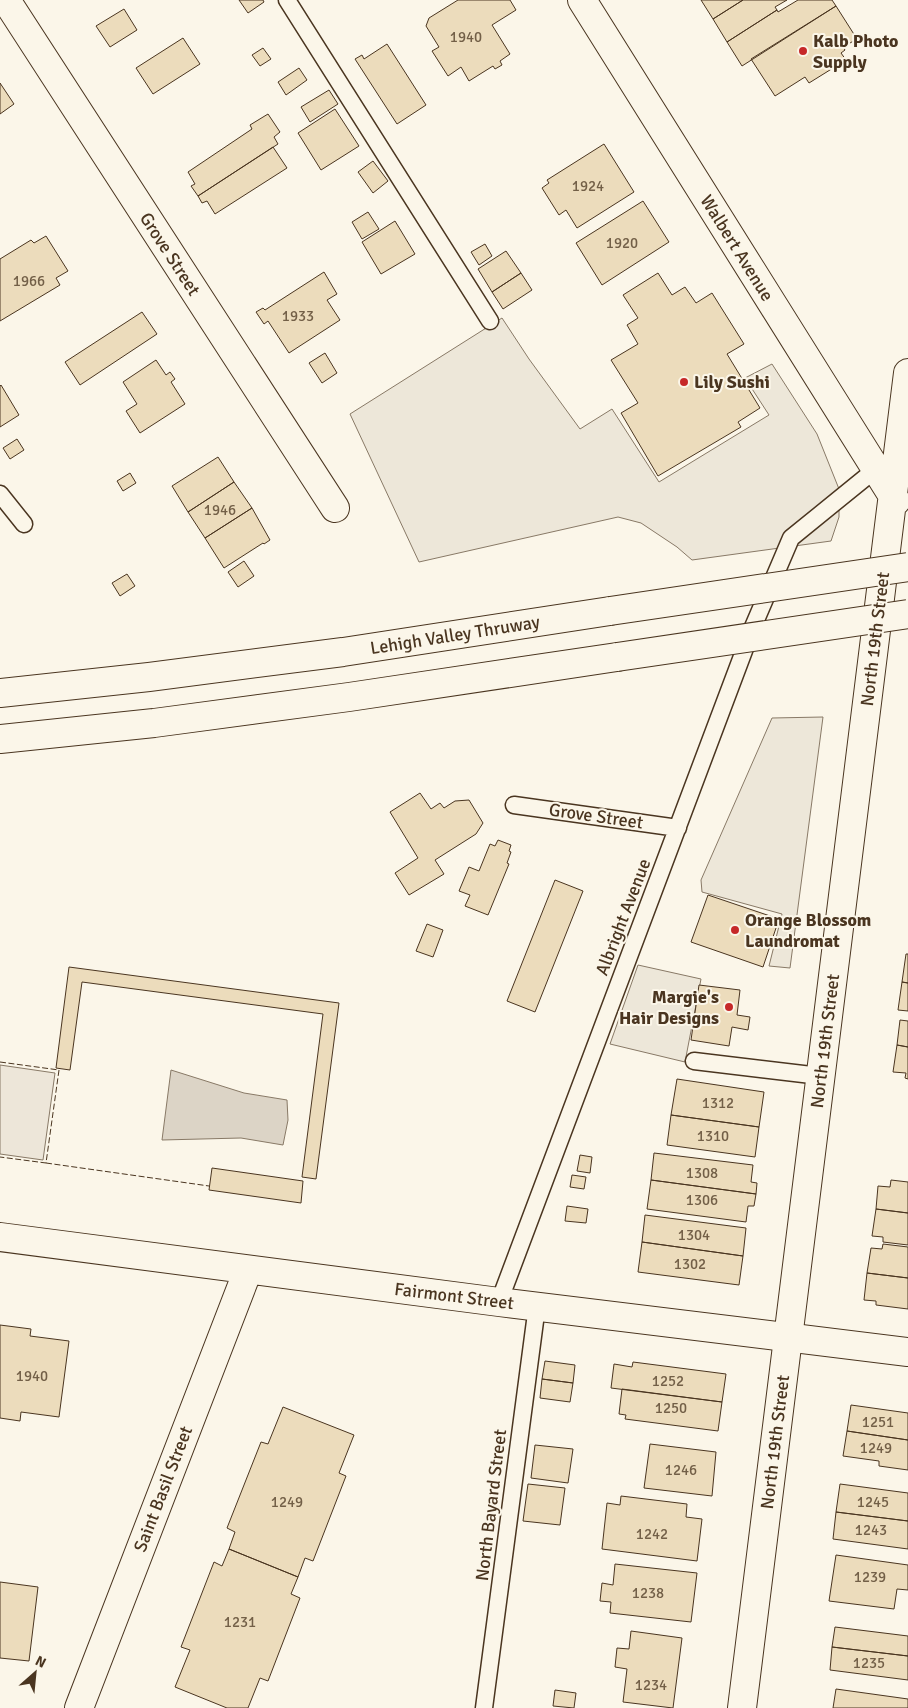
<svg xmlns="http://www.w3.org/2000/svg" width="908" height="1708" font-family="Signika,sans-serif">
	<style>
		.green { fill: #ede6d9; stroke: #887966 }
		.parking { fill: #ede7d9; stroke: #887966 }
		.water { fill: #dcd4c6; stroke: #887966 }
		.building { fill: #ecdcbc; stroke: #4a3520 }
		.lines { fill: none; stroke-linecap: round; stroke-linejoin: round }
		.lane-casing { stroke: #4a3520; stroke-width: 19 }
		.street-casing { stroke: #4a3520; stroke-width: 30 }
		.secondary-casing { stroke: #4a3520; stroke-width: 30 }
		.highway-casing { stroke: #4a3520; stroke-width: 30 }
		.lane { stroke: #fbf6e9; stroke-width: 16 }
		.street { stroke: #fbf6e9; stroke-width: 28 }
		.secondary { stroke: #fbf6e9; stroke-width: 28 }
		.highway { stroke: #fbf6e9; stroke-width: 28 }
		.highway-bridge-casing { stroke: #4a3520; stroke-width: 30; stroke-linecap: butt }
		.highway-bridge { stroke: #fbf6e9; stroke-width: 28 }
		.fence { stroke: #4a3520; stroke-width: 1; stroke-dasharray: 6 2.5; stroke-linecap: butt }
		.poi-dot { fill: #c62828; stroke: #fbf6e9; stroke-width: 2 }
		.labels { text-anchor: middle; stroke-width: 4; stroke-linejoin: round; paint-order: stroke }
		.number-label { font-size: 15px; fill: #725f47 }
		.poi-label { font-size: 18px; font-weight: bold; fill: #4a3520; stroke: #fbf6e9; text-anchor: start }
		.street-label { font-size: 18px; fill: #4a3520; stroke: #fbf6e9 }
	</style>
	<rect width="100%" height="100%" fill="#fbf6e9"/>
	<path class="green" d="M0 1065 55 1073 43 1160 0 1154Z"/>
	<path class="parking" d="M502 318 529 359 580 429 612 409 659 482 769 415 745 378 772 364 817 434 839 489V517L831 541 692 560 677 547 641 523 618 517 419 562 350 414Z
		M823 717 790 968 769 966 782 914 702 892 701 880 772 718Z
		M638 965 701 979 685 1062 610 1044Z"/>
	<path class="water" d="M171 1070 244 1093 287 1100 288 1120 283 1145 241 1138 162 1140Z"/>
	<path class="building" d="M239 0H263L264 2 248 13Z
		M458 0H510L516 10 492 25 510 54 500 61 502 65 495 69 493 66 469 81 461 67 448 76 432 51 439 47 426 26 429 18Z
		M701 0H743L713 19Z
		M743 0H787L775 7 777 10 727 42 713 19Z
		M798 0H832L836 6 742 66 727 42 777 10 778 12Z
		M836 6 857 39 843 47 845 50 841 53 846 60 809 83 805 77 775 96 751 59Z
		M124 9 137 30 110 47 96 26Z
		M183 38 200 64 153 94 136 68Z
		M387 44 426 105 397 124 355 59 362 55 364 59Z
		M263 48 271 59 260 66 252 55Z
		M299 68 307 80 286 95 278 82Z
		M0 83 14 104 0 114Z
		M329 90 338 104 310 122 301 107Z
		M335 109 359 146 321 170 298 133Z
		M268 114 280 132 274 137 278 144 198 196 191 186 195 184 188 172 252 129 250 125Z
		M604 144 634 192 577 228 566 210 559 215 542 188 549 183 547 180Z
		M273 147 287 168 215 214 207 201 202 203 198 196Z
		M373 161 388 181 373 193 358 172Z
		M643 201 669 242 602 285 576 243Z
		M368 212 379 229 362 239 352 222Z
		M395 221 415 254 381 274 362 242Z
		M46 236 68 271 56 278 60 285 0 321V259L31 240 34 243Z
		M485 244 492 256 479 265 471 252Z
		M506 251 521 273 492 292 478 269Z
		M324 272 337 294 327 300 340 320 289 353 268 321 264 324 256 312 263 308 265 310Z
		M521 273 532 290 503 309 492 292Z
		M658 273 672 295 685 287 696 303 712 293 744 344 727 354 760 408 738 422 741 427 658 476 621 413 638 403 611 360 638 344 627 325 638 318 623 295Z
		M142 312 157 334 80 385 65 362Z
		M325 353 337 373 322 383 309 363Z
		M156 360 166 375 170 372 175 379 171 382 185 404 140 433 126 411 137 404 123 382Z
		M1 385 19 415 0 427V386Z
		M17 439 24 450 10 459 3 448Z
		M218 457 234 482 188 512 172 486Z
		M130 473 136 483 123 491 117 481Z
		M234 482 252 508 205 538 188 512Z
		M252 508 270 540 264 544 263 543 224 568 205 538Z
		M244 561 254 576 238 587 228 572Z
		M127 574 135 586 120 596 112 583Z
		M420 793 431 809 440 803 444 808 455 801 469 800 483 823 476 834 435 860 444 874 409 895 395 873 418 858 390 812Z
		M498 840 511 845 509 851 511 852 507 863 509 864 488 915 465 906 470 895 459 891 469 867 479 871 490 844 495 846Z
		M555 880 583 891 535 1012 507 1001Z
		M708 895 779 919 763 967 691 942Z
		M427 924 443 930 433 957 416 951Z
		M906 954H908V983L902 982Z
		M69 967 339 1003 316 1179 302 1177 323 1014 82 982 70 1070 56 1068Z
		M902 982 908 983V1011L898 1010Z
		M699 985 740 990 737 1015 750 1017 748 1030 732 1027 729 1046 691 1040Z
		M900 1020 908 1021V1047L897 1045Z
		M897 1045 908 1047V1079L905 1078 906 1073 893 1072Z
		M677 1079 764 1092 759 1127 671 1115Z
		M671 1115 759 1127 755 1157 667 1145Z
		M654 1153 753 1165 751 1182 757 1183 756 1194 651 1180Z
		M580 1155 592 1157 590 1173 577 1171Z
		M212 1168 303 1181 301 1203 209 1190Z
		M572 1175 586 1177 584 1189 570 1187Z
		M651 1180 756 1194 754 1206H748L746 1222 647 1209Z
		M891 1180 908 1182V1213L876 1209 878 1186 890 1187Z
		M567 1206 588 1209 586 1223 565 1221Z
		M876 1209 908 1213V1245L883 1242V1237L872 1236Z
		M645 1215 746 1228 743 1256 642 1242Z
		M642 1242 743 1256 739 1285 638 1272Z
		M883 1244 908 1247V1278L867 1273 871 1248 882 1249Z
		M867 1273 908 1278V1309L876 1305V1301L864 1300Z
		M0 1325 31 1329 30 1336 69 1341 59 1417 21 1412 20 1421 0 1418Z
		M545 1361 575 1365 573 1383 542 1379Z
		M633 1362 726 1374 722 1402 611 1388 614 1364 632 1367Z
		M542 1379 573 1383 570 1402 540 1398Z
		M622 1389 722 1402 718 1431 625 1419 626 1415 619 1414Z
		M851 1405 908 1413V1440L847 1431Z
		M283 1407 354 1435 339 1473 346 1476 313 1561 305 1558 298 1577 229 1549 235 1532 227 1528 261 1442 268 1444Z
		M847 1431 908 1440V1470L879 1466V1461L843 1456Z
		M650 1444 716 1452 712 1496 644 1488Z
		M535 1445 573 1449 568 1483 531 1478Z
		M528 1484 565 1488 560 1525 523 1521Z
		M840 1484 908 1493V1521L836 1512Z
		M621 1496 687 1504 686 1517 702 1519 697 1561 602 1549 607 1503 620 1505Z
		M836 1512 908 1521V1549L833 1539Z
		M229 1549 298 1577 291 1594 300 1598 268 1681 260 1678 248 1708H227L175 1687 190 1650 181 1647 214 1562 222 1566Z
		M836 1555 908 1565V1590L897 1589 894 1609 829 1601Z
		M615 1564 697 1573 691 1622 610 1613 611 1602 600 1601 602 1583 613 1585Z
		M0 1582 38 1587 29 1661 0 1658Z
		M835 1627 908 1636V1656L832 1647Z
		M631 1631 682 1638 673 1708 623 1702 627 1669 615 1667 617 1648 629 1649Z
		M832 1647 908 1656V1680L830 1670Z
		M836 1689 908 1699V1708H833Z
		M555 1690 576 1693 574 1708 553 1706Z"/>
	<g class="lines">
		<defs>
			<path id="lane" d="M287 0 490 321
				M0 494 24 524
				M514 805 678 828
				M694 1061 820 1076
				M499 1302 753 627 791 538 876 469
				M484 1708 537 1306"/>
			<path id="street" d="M6 0 335 508
				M0 1237 499 1302 908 1352
				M79 1708 248 1270"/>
			<path id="secondary" d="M582 0 896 501
				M742 1708 908 373"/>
			<path id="highway" d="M0 693 149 677 343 652 610 611
				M0 739 154 723 349 697 617 657"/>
		</defs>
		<use href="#lane" class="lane-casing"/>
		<use href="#street" class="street-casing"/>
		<use href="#secondary" class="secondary-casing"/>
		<use href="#highway" class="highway-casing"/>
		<use href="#lane" class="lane"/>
		<use href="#street" class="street"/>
		<use href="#secondary" class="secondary"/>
		<use href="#highway" class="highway"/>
		<defs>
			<path id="highway-bridge" d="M610 611 908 567
				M617 657 908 614"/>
		</defs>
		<use href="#highway-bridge" class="highway-bridge-casing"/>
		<use href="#highway-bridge" class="highway-bridge"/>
		<path class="fence" d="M0 1062 59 1070 46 1163 0 1157
			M46 1163 209 1186"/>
	</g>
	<g class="poi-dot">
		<circle cx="803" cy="51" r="5"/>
		<circle cx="684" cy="382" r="5"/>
		<circle cx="735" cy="930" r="5"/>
		<circle cx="729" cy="1007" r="5"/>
	</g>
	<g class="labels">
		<g class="number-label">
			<text x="466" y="42">1940</text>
			<text x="588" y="191">1924</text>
			<text x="622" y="248">1920</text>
			<text x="29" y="286">1966</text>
			<text x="298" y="321">1933</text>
			<text x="220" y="515">1946</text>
			<text x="718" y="1108">1312</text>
			<text x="713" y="1141">1310</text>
			<text x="702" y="1178">1308</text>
			<text x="702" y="1205">1306</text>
			<text x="694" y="1240">1304</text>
			<text x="690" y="1269">1302</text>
			<text x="32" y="1381">1940</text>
			<text x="668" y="1386">1252</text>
			<text x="671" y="1413">1250</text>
			<text x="878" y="1427">1251</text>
			<text x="876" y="1453">1249</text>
			<text x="681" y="1475">1246</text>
			<text x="287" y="1507">1249</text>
			<text x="873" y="1507">1245</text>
			<text x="871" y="1535">1243</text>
			<text x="652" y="1539">1242</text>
			<text x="870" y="1582">1239</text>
			<text x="648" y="1598">1238</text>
			<text x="240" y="1627">1231</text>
			<text x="869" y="1668">1235</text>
			<text x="651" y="1690">1234</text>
		</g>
		<g class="poi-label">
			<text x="813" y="47">Kalb Photo<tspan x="813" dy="21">Supply</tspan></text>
			<text x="694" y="388">Lily Sushi</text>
			<text x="745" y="926">Orange Blossom<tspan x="745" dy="21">Laundromat</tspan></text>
			<text x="719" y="1003" text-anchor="end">Margie's<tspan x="719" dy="21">Hair Designs</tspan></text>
		</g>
		<g class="street-label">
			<text transform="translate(737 248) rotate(58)" y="6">Walbert Avenue</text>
			<text transform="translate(170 254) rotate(57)" y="6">Grove Street</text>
			<text transform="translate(455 635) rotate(-9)" y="6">Lehigh Valley Thruway</text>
			<text transform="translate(875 639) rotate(-83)" y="6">North 19th Street</text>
			<text transform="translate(596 816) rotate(8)" y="6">Grove Street</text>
			<text transform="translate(623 917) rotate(-69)" y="6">Albright Avenue</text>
			<text transform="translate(825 1041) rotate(-83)" y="6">North 19th Street</text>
			<text transform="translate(454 1296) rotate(7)" y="6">Fairmont Street</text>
			<text transform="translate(775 1442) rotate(-83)" y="6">North 19th Street</text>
			<text transform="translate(163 1489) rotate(-69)" y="6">Saint Basil Street</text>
			<text transform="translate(491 1505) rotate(-83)" y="6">North Bayard Street</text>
		</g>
	</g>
	<g transform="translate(35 1673) rotate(27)" stroke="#fbf6e9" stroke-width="4" paint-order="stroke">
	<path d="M0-4L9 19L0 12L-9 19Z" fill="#4a3520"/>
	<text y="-8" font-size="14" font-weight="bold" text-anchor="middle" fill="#4a3520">N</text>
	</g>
</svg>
